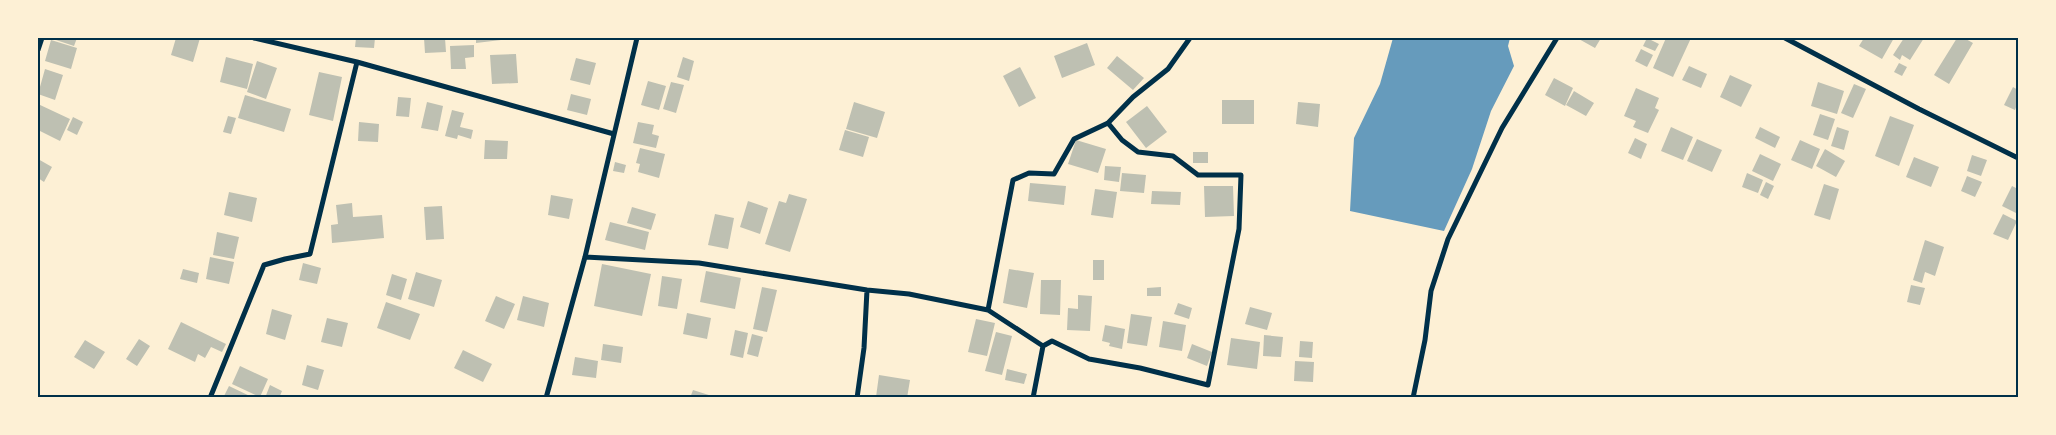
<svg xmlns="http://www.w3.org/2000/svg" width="2056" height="435" font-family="'Roboto Condensed',sans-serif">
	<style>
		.water { fill: #669bbc }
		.building { fill: #bec0b2 }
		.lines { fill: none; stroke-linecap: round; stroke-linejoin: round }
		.minor { stroke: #003049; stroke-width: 5 }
		.neatline { fill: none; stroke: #003049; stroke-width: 2 }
	</style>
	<rect width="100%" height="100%" fill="#fdf0d5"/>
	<path class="water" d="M1393 38H1510L1508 46 1514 66 1491 111 1472 169 1444 231 1350 211 1354 138 1380 84Z"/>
	<path class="building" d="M50 38H77L74 46Z
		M176 38H200L193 62 171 55Z
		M356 38H375L374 48 355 47Z
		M424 38H445L446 52 425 53Z
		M476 38H501V40L476 43Z
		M1577 38H1601L1595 48Z
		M1647 38 1659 44 1655 51 1643 46Z
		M1666 38H1691L1673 77 1653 68Z
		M1864 38H1894L1882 59 1859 46Z
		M1904 38H1924L1910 60 1902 55 1900 60 1893 55Z
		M1957 38H1964L1973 43 1949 84 1934 75Z
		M51 40 77 48 71 69 45 61Z
		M1087 43 1095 65 1062 78 1054 56Z
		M474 45V57L465 58 466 69H451L450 46Z
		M1641 49 1653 55 1647 67 1635 61Z
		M516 54 518 83 492 84 490 55Z
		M1117 56 1144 78 1133 90 1107 68Z
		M226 57 253 64 247 89 220 82Z
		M683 57 694 61 689 81 677 77Z
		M576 58 596 63 590 85 570 80Z
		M257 61 277 68 266 99 247 92Z
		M1899 63 1907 67 1902 76 1894 72Z
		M1689 66 1707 74 1701 88 1682 80Z
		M1020 67 1036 98 1019 107 1003 76Z
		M45 69 63 75 55 100 38 94Z
		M319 72 342 77 333 121 309 115Z
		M1730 75 1752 85 1741 107 1720 97Z
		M1554 78 1573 88 1565 106 1545 95Z
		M648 81 666 86 659 110 641 105Z
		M671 82 684 85 676 113 663 109Z
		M1818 82 1844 91 1837 114 1811 106Z
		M1854 84 1866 89 1853 118 1841 113Z
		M2013 87 2018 90V102L2015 110 2004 105Z
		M1636 88 1659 98 1655 108 1659 110 1648 133 1633 127 1636 121 1624 116Z
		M1574 91 1594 103 1586 116 1566 105Z
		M571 94 591 99 587 115 567 110Z
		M245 95 291 109 284 132 238 118Z
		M398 97 411 98 409 117 396 116Z
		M1222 100H1254V124H1222Z
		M427 102 443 106 438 131 421 128Z
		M854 102 885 112 877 138 846 129Z
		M1298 102 1320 104 1318 127 1296 124Z
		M38 104 70 119 60 141 38 130Z
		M1147 106 1167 132 1146 148 1126 122Z
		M452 110 464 113 460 127 473 130 471 139 458 135 457 139 445 136Z
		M1820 114 1835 119 1828 140 1813 135Z
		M228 116 236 118 231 134 223 132Z
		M1890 116 1914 125 1899 166 1875 156Z
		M73 117 83 122 77 135 67 130Z
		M359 122 379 124 378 142 358 141Z
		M638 122 654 125 652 134 659 136 656 148 633 143Z
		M1671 127 1693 137 1683 160 1661 151Z
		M1760 127 1780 137 1775 148 1755 138Z
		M1837 127 1849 131 1844 150 1831 146Z
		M845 130 869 137 863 157 839 150Z
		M1635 138 1647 144 1641 159 1628 153Z
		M1697 139 1722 150 1712 172 1687 161Z
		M485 140 508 141 507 159H484Z
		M1076 140 1106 149 1098 173 1068 164Z
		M1800 140 1820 149 1812 169 1791 160Z
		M640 148 665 154 659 178 638 172 640 164 636 163Z
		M1825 149 1845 161 1836 177 1816 166Z
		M1193 152H1208V163H1193Z
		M1760 154 1781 164 1773 181 1752 171Z
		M1972 155 1987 160 1981 176 1967 171Z
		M1914 157 1939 167 1931 187 1906 177Z
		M38 159 52 167 44 182 38 178Z
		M615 162 626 165 624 173 613 171Z
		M1105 166 1121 167 1119 182 1104 180Z
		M1122 173 1146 175 1144 193 1120 191Z
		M1747 173 1763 180 1758 193 1742 187Z
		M1967 176 1982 182 1975 197 1961 191Z
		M1766 182 1774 186 1768 199 1760 195Z
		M1030 183 1066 186 1064 205 1028 201Z
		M1824 184 1839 189 1830 220 1814 215Z
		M1204 186H1233L1234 216 1205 217Z
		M2012 186 2018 189V214L2002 206Z
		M1095 189 1117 192 1113 218 1091 215Z
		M1152 191 1181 192 1180 205 1151 204Z
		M229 192 257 198 252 222 224 215Z
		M789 194 807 199 790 252 765 244 779 201 786 203Z
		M551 195 573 199 569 219 548 215Z
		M748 201 768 208 760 234 740 227Z
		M352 203 353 217 382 215 384 238 332 243 331 225 338 224 336 205Z
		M442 206 444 239 426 240 424 207Z
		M632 207 656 214 651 230 627 223Z
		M715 214 734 218 728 249 708 245Z
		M2003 214 2017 221 2008 240 1993 234Z
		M610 222 649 232 645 250 605 240Z
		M217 232 239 237 234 259 213 255Z
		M1925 240 1944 247 1935 276 1925 272 1922 283 1913 280Z
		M210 257 234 262 229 284 206 279Z
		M1093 260H1104V280H1093Z
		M303 263 321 268 317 284 299 280Z
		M602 264 651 274 642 316 594 306Z
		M183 269 199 273 197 283 180 279Z
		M1009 269 1034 273 1027 308 1003 303Z
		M706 271 741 278 735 309 700 302Z
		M416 272 442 280 434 307 408 299Z
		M392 274 407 279 401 300 386 295Z
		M662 276 682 279 677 309 658 306Z
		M1041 280H1061L1060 315 1040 314Z
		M1911 285 1925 288 1920 305 1907 302Z
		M762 287 777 290 767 332 753 329Z
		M1161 287V296H1147V288Z
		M1078 295 1092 296 1090 331 1067 330 1068 308 1078 309Z
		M496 296 515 304 504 329 485 321Z
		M523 296 549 303 544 327 517 320Z
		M386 302 420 314 410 340 377 328Z
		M1178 303 1192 308 1189 319 1174 314Z
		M1250 307 1272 313 1267 330 1245 324Z
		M272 309 292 315 285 340 266 334Z
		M687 313 711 318 707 339 683 334Z
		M1131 314 1152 317 1147 346 1127 343Z
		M327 318 348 323 342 347 321 342Z
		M976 319 995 323 987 356 968 352Z
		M1163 321 1186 325 1182 351 1159 347Z
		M181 322 226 344 222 352 211 347 205 358 198 354 195 362 168 349Z
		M1105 325 1125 329 1122 349 1109 346 1110 343 1102 341Z
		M735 330 748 333 743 358 730 355Z
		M996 332 1012 336 1002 375 985 371Z
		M752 334 763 337 758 357 747 354Z
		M1264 335 1283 337 1281 357 1263 356Z
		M1231 338 1260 342 1257 369 1227 365Z
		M139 339 150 346 137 366 126 359Z
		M85 340 105 352 94 369 74 357Z
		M1300 341 1313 342 1312 358 1299 357Z
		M603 344 623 347 621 363 601 360Z
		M1192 344 1212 352 1207 366 1187 358Z
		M463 350 492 364 483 382 454 368Z
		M575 357 598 361 596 378 572 375Z
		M1295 361 1314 362 1313 382 1294 381Z
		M307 365 324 370 318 390 302 385Z
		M240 366 268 379 260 397 232 384Z
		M1007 369 1027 374 1024 384 1005 380Z
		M879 375 910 380 907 398 876 397Z
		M270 385 282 391 279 398H265Z
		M229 386 254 398H223Z
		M693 390 712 396 711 398H690Z"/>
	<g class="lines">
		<path class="minor" d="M254 38 357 62 614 134
			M1785 38 1919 109 2018 158
			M38 50 42 38
			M585 257 699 263 867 290 909 294 988 310 1043 346 1033 398
			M988 310 1013 180 1029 173 1054 174 1074 139 1108 123 1133 97 1168 69 1190 38
			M1043 346 1052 341 1089 359 1140 368 1208 385 1239 229 1241 175H1198L1173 156 1138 152 1122 140 1108 123
			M210 398 264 265 285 259 310 254 357 62
			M546 398 585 257 637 38
			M857 398 864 348 867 290
			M1413 398 1425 340 1431 291 1448 239 1502 128 1557 38"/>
	</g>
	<rect width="2056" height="435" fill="none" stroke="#fdf0d5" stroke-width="78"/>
	<rect x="39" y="39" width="1978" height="357" class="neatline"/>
</svg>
